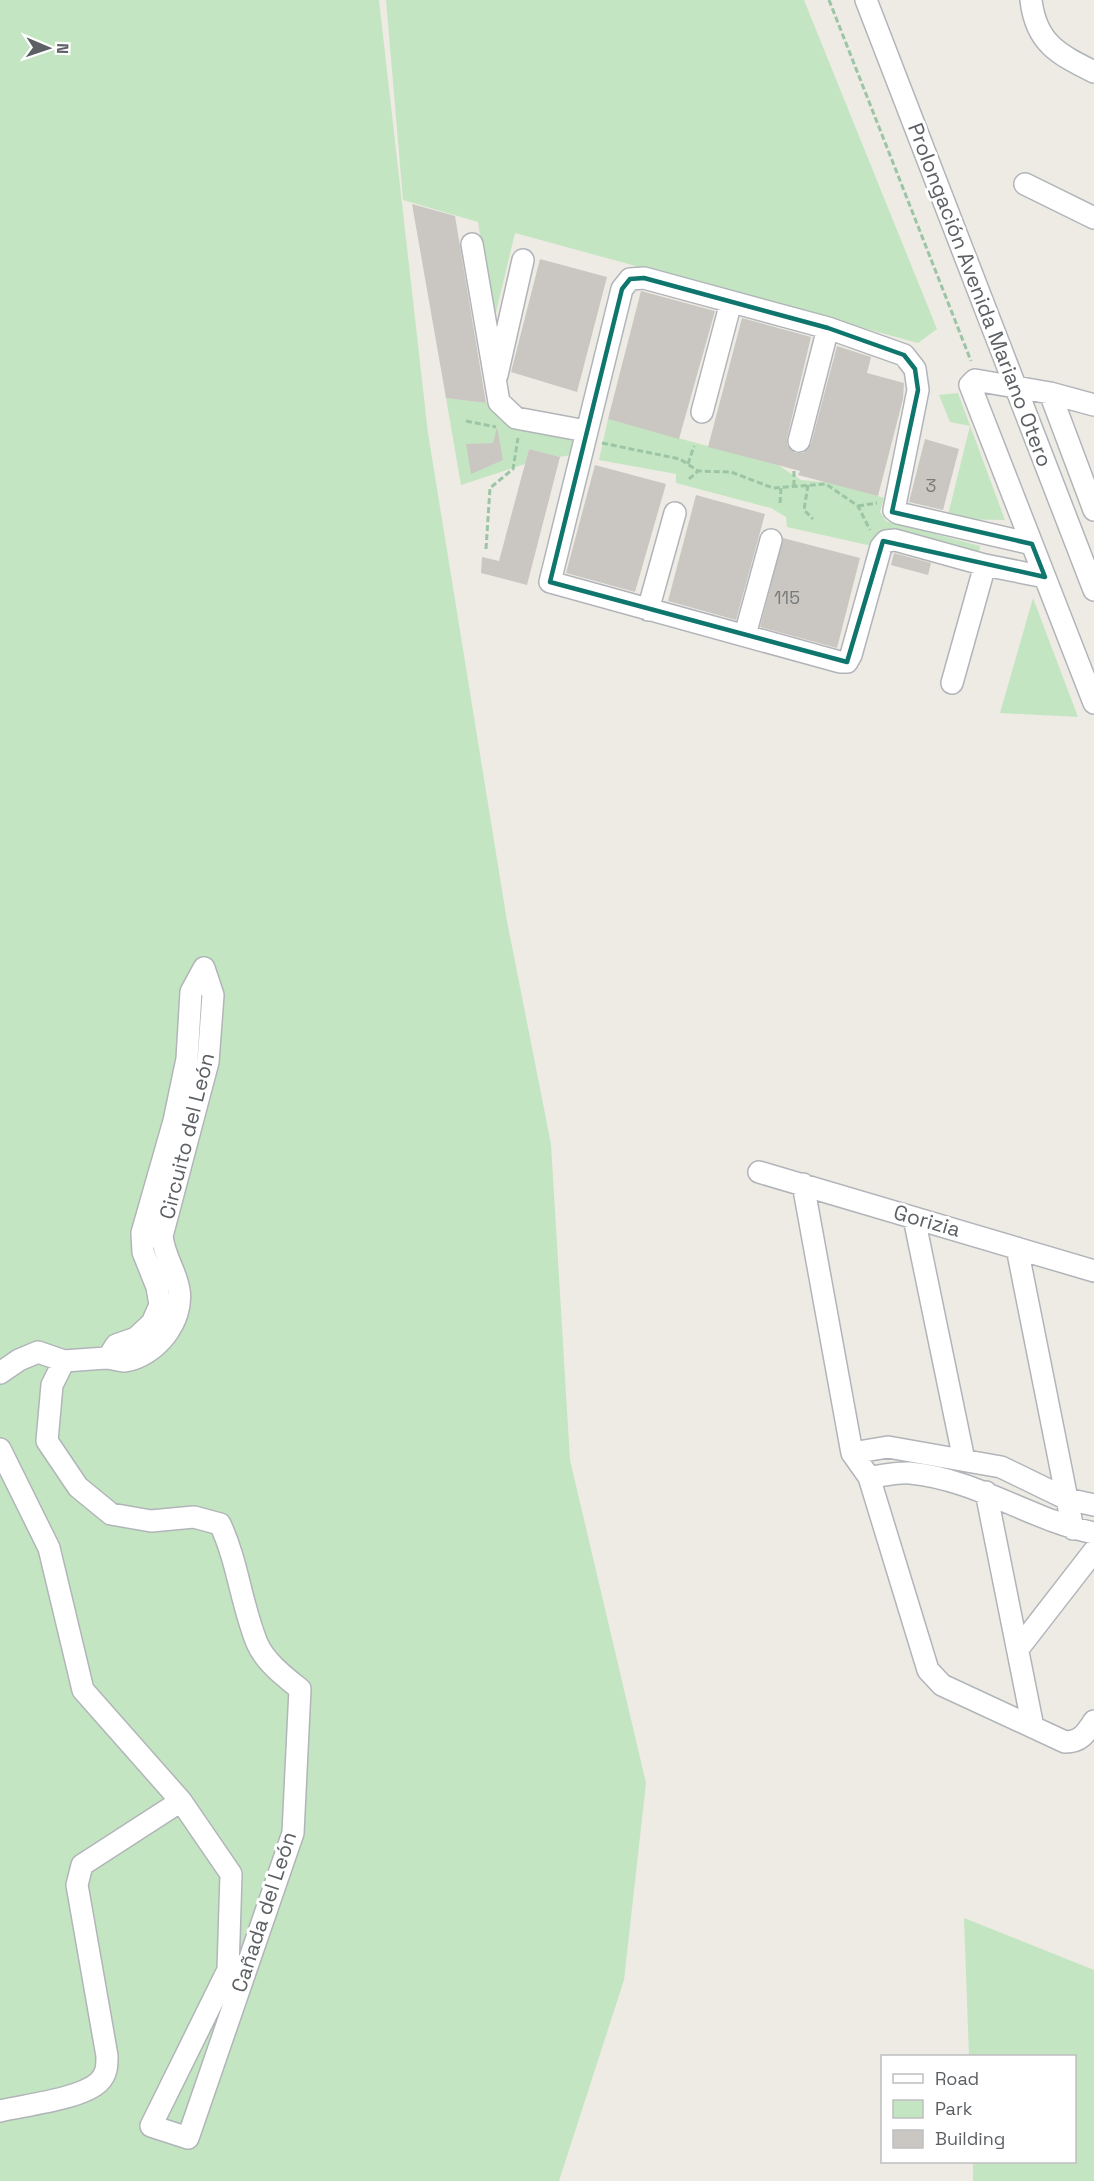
<svg xmlns="http://www.w3.org/2000/svg" width="1094" height="2181" font-family="'Space Grotesk',sans-serif">
	<style>
		.green { fill: #c4e5c1 }
		.building { fill: #cac6c1 }
		.lines { fill: none; stroke-linecap: round; stroke-linejoin: round }
		.minor-casing { stroke: #b1b5b9; stroke-width: 24 }
		.path { stroke: #9bc5a4; stroke-width: 3; stroke-dasharray: 6 3; stroke-linecap: butt }
		.minor { stroke: #fff; stroke-width: 21 }
		.marked { fill: none; stroke: #0f766e; stroke-width: 4.5; stroke-linejoin: round }
		.labels { text-anchor: middle; stroke-width: 6; stroke-linejoin: round; paint-order: stroke }
		.number-label { font-size: 18px; fill: #787a7b }
		.street-label { font-size: 21px; fill: #5c6064; stroke: #fff }
	</style>
	<rect width="100%" height="100%" fill="#eeebe4"/>
	<path class="green" d="M0 0H379L428 433 507 921 551 1144 570 1460 646 1783 624 1980 559 2181H0Z
		M386 0H804L937 329 918 343 515 233 494 321 478 222 403 200Z
		M958 393 1005 520 947 519 970 426 950 422 939 395Z
		M446 398 487 403 584 440 581 453 560 457 529 449 525 464 461 485Z
		M608 419 778 465 801 480 837 483 884 498 880 512 886 521 980 546 979 553 887 529 879 530 872 546 787 527 786 517 771 508 676 483V474L599 460Z
		M1033 598 1078 717 1000 713Z
		M964 1918 1094 1970V2181H973V2162H1074V2056H969Z"/>
	<path class="building" d="M412 204 455 216 486 403 446 398Z
		M540 259 607 277 577 392 511 372Z
		M641 291 715 311 679 439 608 419Z
		M742 318 811 337 787 438V445L795 453H803L811 444 837 346 871 357 867 373 904 383 903 399 878 496 798 475 800 471 708 447Z
		M497 427 503 460 471 474 466 444 493 443Z
		M925 439 959 449 943 510 909 502Z
		M529 449 560 457 527 585 481 573 482 557 499 561Z
		M595 465 666 484 635 592 566 573Z
		M696 495 765 514 736 620 668 601Z
		M783 538 860 558 837 648 760 627Z
		M894 553 931 563 928 575 891 565Z"/>
	<g class="lines">
		<defs>
			<path id="minor" d="M866 0 1094 590
				M1031 0C1036 43 1058 54 1094 72
				M1025 184 1094 218
				M472 244 499 402 516 418 586 431
				M497 375 523 260
				M1050 393 1094 510
				M1094 405 1050 393 975 380 970 385 1094 703
				M702 412 731 302
				M799 441 828 328
				M1032 544 898 513 894 510 918 390 915 369 904 355 828 328 644 278 630 279 622 289 550 582 840 662H847L851 655 881 547 886 541 895 540 985 565 1045 577
				M648 610 675 513
				M745 635 771 540
				M952 683 985 565
				M759 1172 1094 1271
				M803 1184 852 1453 869 1477 928 1670 942 1685 1065 1742C1081 1742 1086 1733 1094 1721
				M914 1218 964 1460
				M1017 1248 1073 1529
				M108 1358 116 1345 136 1338 152 1323 160 1305 157 1287 143 1252 142 1233 174 1121 187 1059 191 992 204 968
				M64 1361C78 1360 92 1359 106 1358 112 1358 119 1361 125 1361 156 1356 184 1321 179 1290 176 1271 164 1256 162 1236L208 1062 213 995 204 968
				M0 1373 19 1360 38 1352 64 1361 52 1385 47 1441 78 1487 111 1514 151 1521 194 1517 220 1524C238 1562 241 1604 257 1643 265 1662 285 1677 300 1689L293 1833 188 2138 151 2126 228 1970 231 1874 181 1801 83 1690 49 1548 0 1449
				M852 1453 888 1447 1001 1467 1067 1499 1094 1505
				M869 1477C882 1476 897 1472 910 1473 976 1479 1031 1520 1094 1533
				M986 1492 1033 1727
				M1018 1649 1094 1551
				M0 2111C25 2105 81 2099 99 2082 107 2074 107 2066 107 2056L77 1885 82 1865 181 1801"/>
		</defs>
		<use href="#minor" class="minor-casing"/>
		<path class="path" d="M829 0 971 361
			M466 421 496 427
			M602 443 680 459 698 471 731 472 773 488 826 484 858 506 870 530
			M688 464 694 446
			M689 479 698 471
			M808 485 804 510 813 519
			M794 486V470
			M780 503 781 488
			M858 506 877 503
			M486 549 490 488 513 469 518 438"/>
		<use href="#minor" class="minor"/>
	</g>
	<path class="marked" d="M644 278 828 328 904 355 915 369 918 390 892 512 1032 544 1045 577 883 541 847 662 550 582 622 289 630 279Z"/>
	<g class="labels">
		<g class="number-label">
			<text x="931" y="492">3</text>
			<text x="787" y="604">115</text>
		</g>
		<g class="street-label">
			<text transform="translate(980 295) rotate(69)" y="7">Prolongación Avenida Mariano Otero</text>
			<text transform="translate(187 1136) rotate(-76)" y="7">Circuito del León</text>
			<text transform="translate(927 1221) rotate(16)" y="7">Gorizia</text>
			<text transform="translate(264 1912) rotate(-72)" y="7">Cañada del León</text>
		</g>
	</g>
	<rect x="881" y="2055" width="195" height="108" fill="#ffffff" stroke="#bebfc1" stroke-width="1.5"/>
	<rect x="893" y="2074" width="30" height="9" fill="#ffffff" stroke="#bebfc1" stroke-width="1.5"/>
	<text x="935" y="2085" font-size="18" fill="#5c6064">Road</text>
	<rect x="893" y="2100" width="30" height="18" fill="#c4e5c1" stroke="#bebfc1" stroke-width="1.5"/>
	<text x="935" y="2115" font-size="18" fill="#5c6064">Park</text>
	<rect x="893" y="2130" width="30" height="18" fill="#cac6c1" stroke="#bebfc1" stroke-width="1.5"/>
	<text x="935" y="2145" font-size="18" fill="#5c6064">Building</text>
	<g transform="translate(48 48) rotate(92)" stroke="#ffffff" stroke-width="4.5" paint-order="stroke">
	<path d="M0-4.5L10 22L0 15L-10 22Z" fill="#5c6064"/>
	<text y="-9" font-size="16" font-weight="bold" text-anchor="middle" fill="#5c6064">N</text>
	</g>
</svg>
